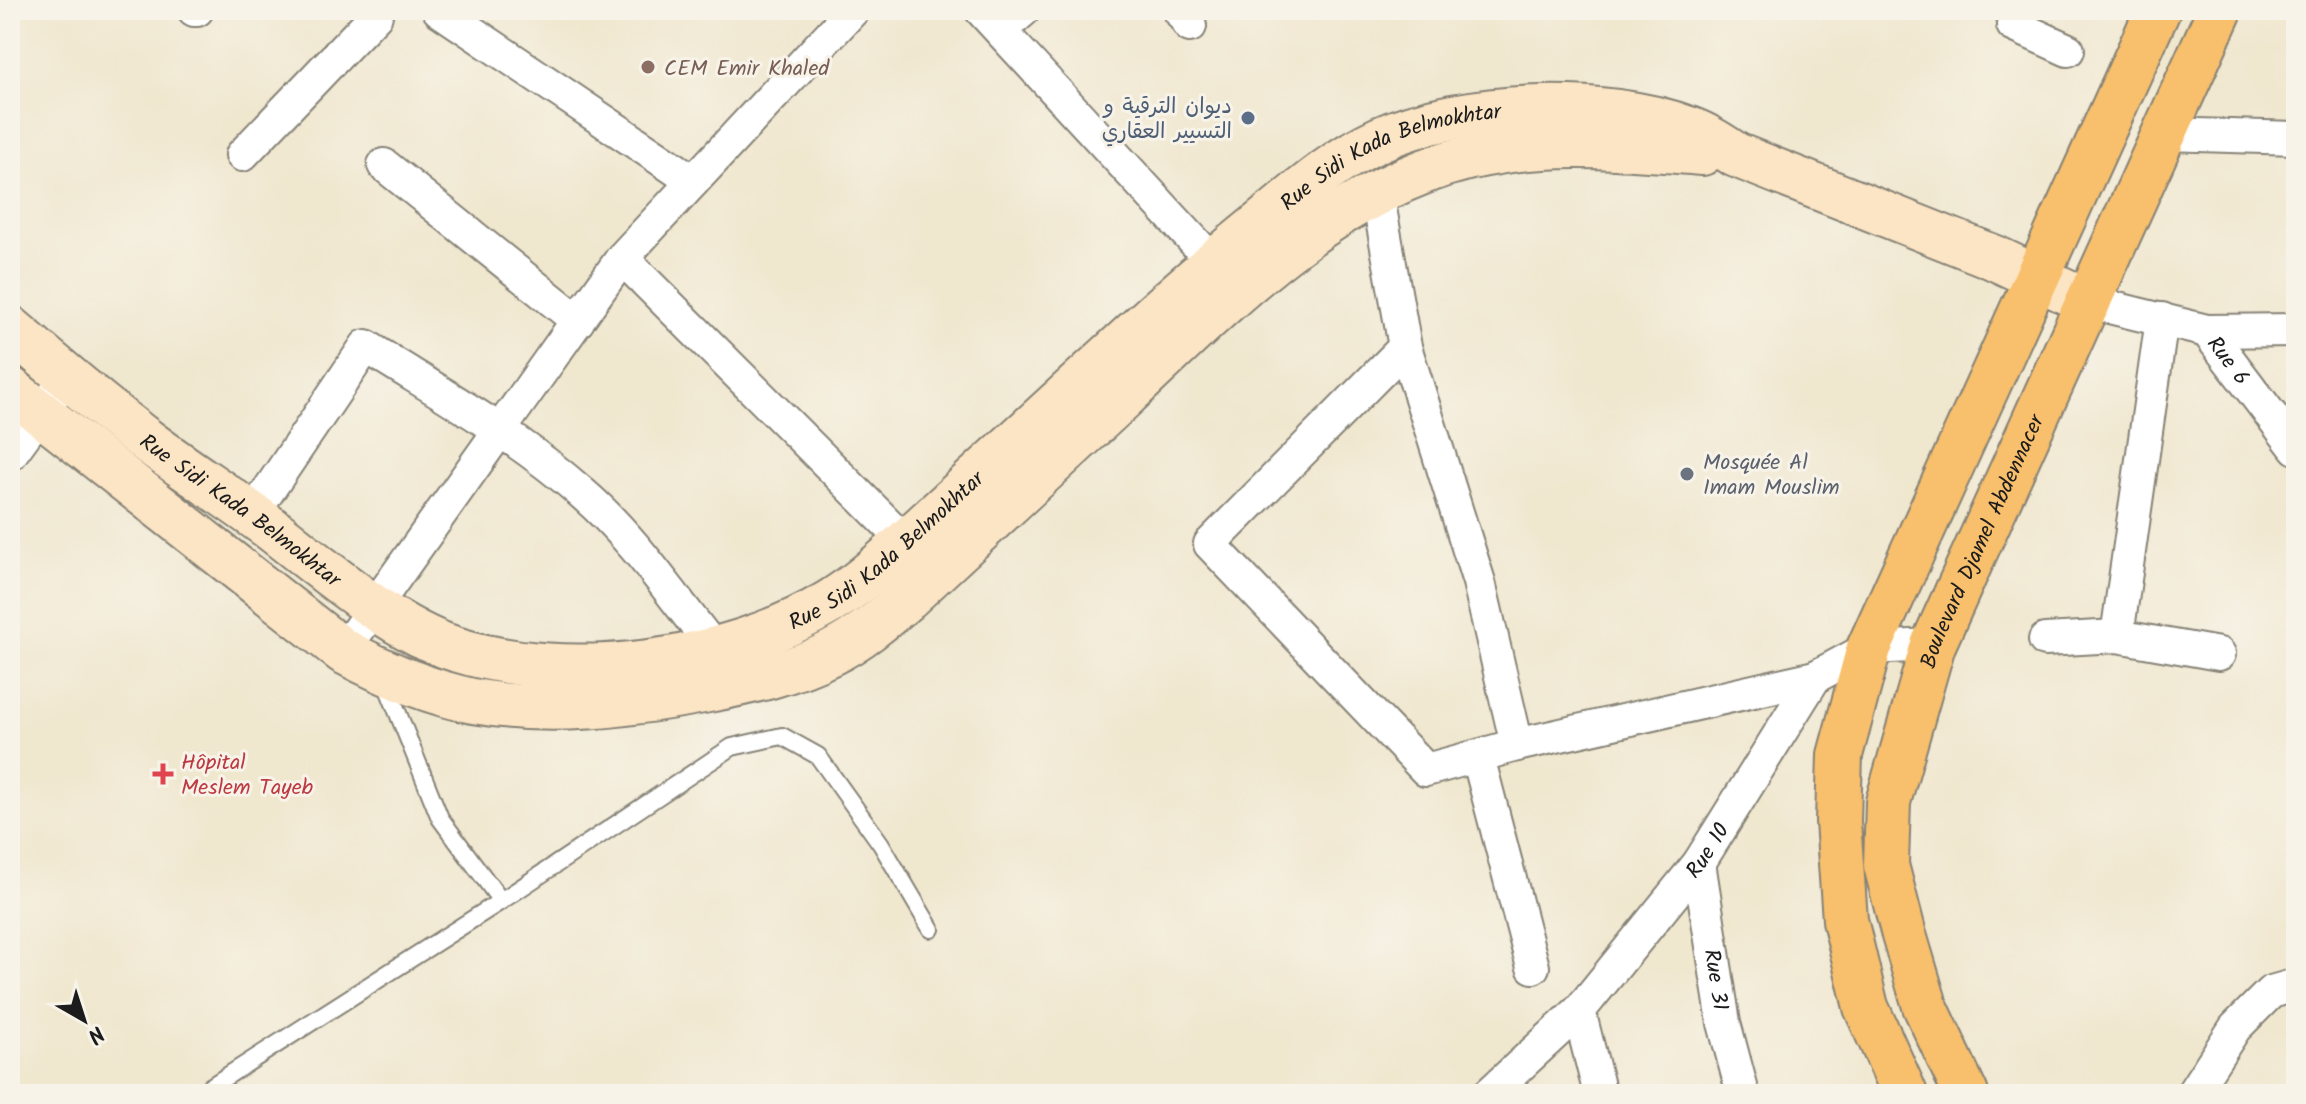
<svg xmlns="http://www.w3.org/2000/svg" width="2306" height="1104" font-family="Kalam,'Playpen Sans Arabic',sans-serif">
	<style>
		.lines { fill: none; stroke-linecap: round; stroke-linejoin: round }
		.service-casing { stroke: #868276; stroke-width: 20 }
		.minor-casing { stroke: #868276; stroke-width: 36 }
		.secondary-casing { stroke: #868276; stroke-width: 48 }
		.primary-casing { stroke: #868276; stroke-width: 48 }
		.service { stroke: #fff; stroke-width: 16 }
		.minor { stroke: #fff; stroke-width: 32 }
		.secondary { stroke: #fce5c4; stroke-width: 44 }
		.primary { stroke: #f8bf6c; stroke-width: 44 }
		.education-dot { fill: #8d6e63; stroke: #f7f3e8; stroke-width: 3 }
		.service-dot { fill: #5c6f8a; stroke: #f7f3e8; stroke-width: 3 }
		.worship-dot { fill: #6b7280; stroke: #f7f3e8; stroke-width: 3 }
		.health-dot { fill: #e0444e; stroke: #f7f3e8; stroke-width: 3 }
		.labels { text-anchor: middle; stroke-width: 6; stroke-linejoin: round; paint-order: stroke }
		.education-label { font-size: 22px; fill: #785e54; stroke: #f7f3e8; text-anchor: start }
		.service-label { font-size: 22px; fill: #4e5e75; stroke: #f7f3e8; text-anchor: end }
		.street-label { font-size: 22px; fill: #1c1c1c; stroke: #f7f3e8 }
		.worship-label { font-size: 22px; fill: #5b616d; stroke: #f7f3e8; text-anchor: start }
		.health-label { font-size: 22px; fill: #be3a42; stroke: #f7f3e8; text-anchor: start }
	</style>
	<rect width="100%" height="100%" fill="#f7f3e8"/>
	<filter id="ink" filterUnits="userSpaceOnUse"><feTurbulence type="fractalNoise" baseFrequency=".0125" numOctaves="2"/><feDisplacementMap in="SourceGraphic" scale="16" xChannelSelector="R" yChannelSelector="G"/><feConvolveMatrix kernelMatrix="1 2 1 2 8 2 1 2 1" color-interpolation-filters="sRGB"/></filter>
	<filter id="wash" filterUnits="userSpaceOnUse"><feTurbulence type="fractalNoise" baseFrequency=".006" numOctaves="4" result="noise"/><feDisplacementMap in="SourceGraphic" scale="32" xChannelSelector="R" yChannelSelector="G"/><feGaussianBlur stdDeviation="1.8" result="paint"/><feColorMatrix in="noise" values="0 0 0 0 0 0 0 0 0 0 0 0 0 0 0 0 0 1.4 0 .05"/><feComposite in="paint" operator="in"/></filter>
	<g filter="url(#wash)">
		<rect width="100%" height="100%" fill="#f0e7cf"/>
	</g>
	<g filter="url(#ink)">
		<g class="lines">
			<defs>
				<path id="service" d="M385 681 440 818 501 901 732 747 782 736 818 756 881 844 931 929
					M199 1094 501 901"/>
				<g id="minor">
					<path d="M194 10H197"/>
					<path d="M439 10 693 181"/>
					<path d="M981 10 1228 278"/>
					<path d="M1179 10 1190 26"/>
					<path d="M2019 10 2013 25 2068 50"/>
					<path d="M1001 30 1024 10"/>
					<path d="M2165 134 2296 138"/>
					<path d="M242 155 376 15 370 10"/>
					<path d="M384 165 578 321"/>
					<path d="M1377 192 1405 347 1479 582 1517 745 1815 677"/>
					<path d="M622 258 906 542"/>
					<path id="s1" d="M2089 302 2207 331 2296 448"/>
					<path d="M2207 331 2296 330"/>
					<path d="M1405 347 1210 544 1426 770 1517 745"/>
					<path d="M10 455 53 396"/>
					<path d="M252 515 366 346C440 393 518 436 583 494 634 538 672 596 714 648"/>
					<path d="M2117 636 2162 319"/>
					<path d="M2045 640 2117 636 2219 654"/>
					<path d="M343 651 622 258 853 10"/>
					<path d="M1478 757 1533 967"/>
					<path id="s2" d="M1699 863 1724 1023 1743 1094"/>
					<path d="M1579 1011 1600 1094"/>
					<path id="s3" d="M1489 1094 1579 1011 1699 863 1815 677 1869 648 1933 645"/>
					<path d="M2192 1094 2235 1028 2271 992 2296 985"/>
				</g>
				<g id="secondary">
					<path id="s4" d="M10 328C56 367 102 407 150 443 189 472 230 498 269 527 321 567 393 630 455 649 570 685 727 664 830 602 858 585 882 563 906 542 989 466 1073 389 1156 313 1195 278 1235 244 1276 211 1308 184 1341 157 1380 139 1461 102 1605 97 1689 129 1706 135 1721 145 1736 155L1993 257 2089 302"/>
					<path d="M10 389 343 651C384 673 427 692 473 701 550 715 627 705 703 691 746 683 792 673 831 653 859 639 882 620 905 600 978 533 1050 465 1123 398 1224 303 1328 193 1467 158 1544 139 1624 147 1702 153"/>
				</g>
				<g id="primary">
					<path d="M1905 1094 1866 1007 1845 920 1838 821 1840 755 1869 648 2158 10"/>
					<path id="s5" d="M1966 1094 1925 1006 1904 935 1886 865 1888 802 1933 645 2220 10"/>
				</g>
			</defs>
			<use href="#service" class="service-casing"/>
			<use href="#minor" class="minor-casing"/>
			<use href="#secondary" class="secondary-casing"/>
			<use href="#primary" class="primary-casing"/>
			<use href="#service" class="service"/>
			<use href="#minor" class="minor"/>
			<use href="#secondary" class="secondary"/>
			<use href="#primary" class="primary"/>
		</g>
	</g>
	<circle class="education-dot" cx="648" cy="67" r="8"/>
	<circle class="service-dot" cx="1248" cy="118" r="8"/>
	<circle class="worship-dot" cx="1687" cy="474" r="8"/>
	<path class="health-dot" d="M159 762h8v8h8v8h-8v8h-8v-8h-8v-8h8z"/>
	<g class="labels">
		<g class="education-label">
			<text x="664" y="75">CEM Emir Khaled</text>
		</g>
		<g class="service-label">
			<text x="1232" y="113">ديوان الترقية و<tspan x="1232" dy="25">التسيير العقاري</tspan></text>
		</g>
		<g class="street-label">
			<text dy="8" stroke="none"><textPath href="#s4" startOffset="1662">Rue Sidi Kada Belmokhtar</textPath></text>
			<text dy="8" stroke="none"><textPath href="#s1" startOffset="158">Rue 6</textPath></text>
			<text dy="8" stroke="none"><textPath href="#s4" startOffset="294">Rue Sidi Kada Belmokhtar</textPath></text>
			<text dy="8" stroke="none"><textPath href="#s5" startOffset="584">Boulevard Djamel Abdennacer</textPath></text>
			<text dy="8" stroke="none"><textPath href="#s4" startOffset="1014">Rue Sidi Kada Belmokhtar</textPath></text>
			<text dy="8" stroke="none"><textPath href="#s3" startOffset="328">Rue 10</textPath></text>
			<text dy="8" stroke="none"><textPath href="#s2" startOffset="118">Rue 31</textPath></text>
		</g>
		<g class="worship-label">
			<text x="1703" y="469">Mosquée Al<tspan x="1703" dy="25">Imam Mouslim</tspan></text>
		</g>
		<g class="health-label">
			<text x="181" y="769">Hôpital<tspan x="181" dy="25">Meslem Tayeb</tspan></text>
		</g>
	</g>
	<rect width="2306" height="1104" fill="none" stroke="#f7f3e8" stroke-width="40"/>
	<g transform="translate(84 1020) rotate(141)" stroke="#f7f3e8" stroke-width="6" paint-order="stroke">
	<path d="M0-6L14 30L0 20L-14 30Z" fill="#1c1c1c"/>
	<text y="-12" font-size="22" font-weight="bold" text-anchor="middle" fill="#1c1c1c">N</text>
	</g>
</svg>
